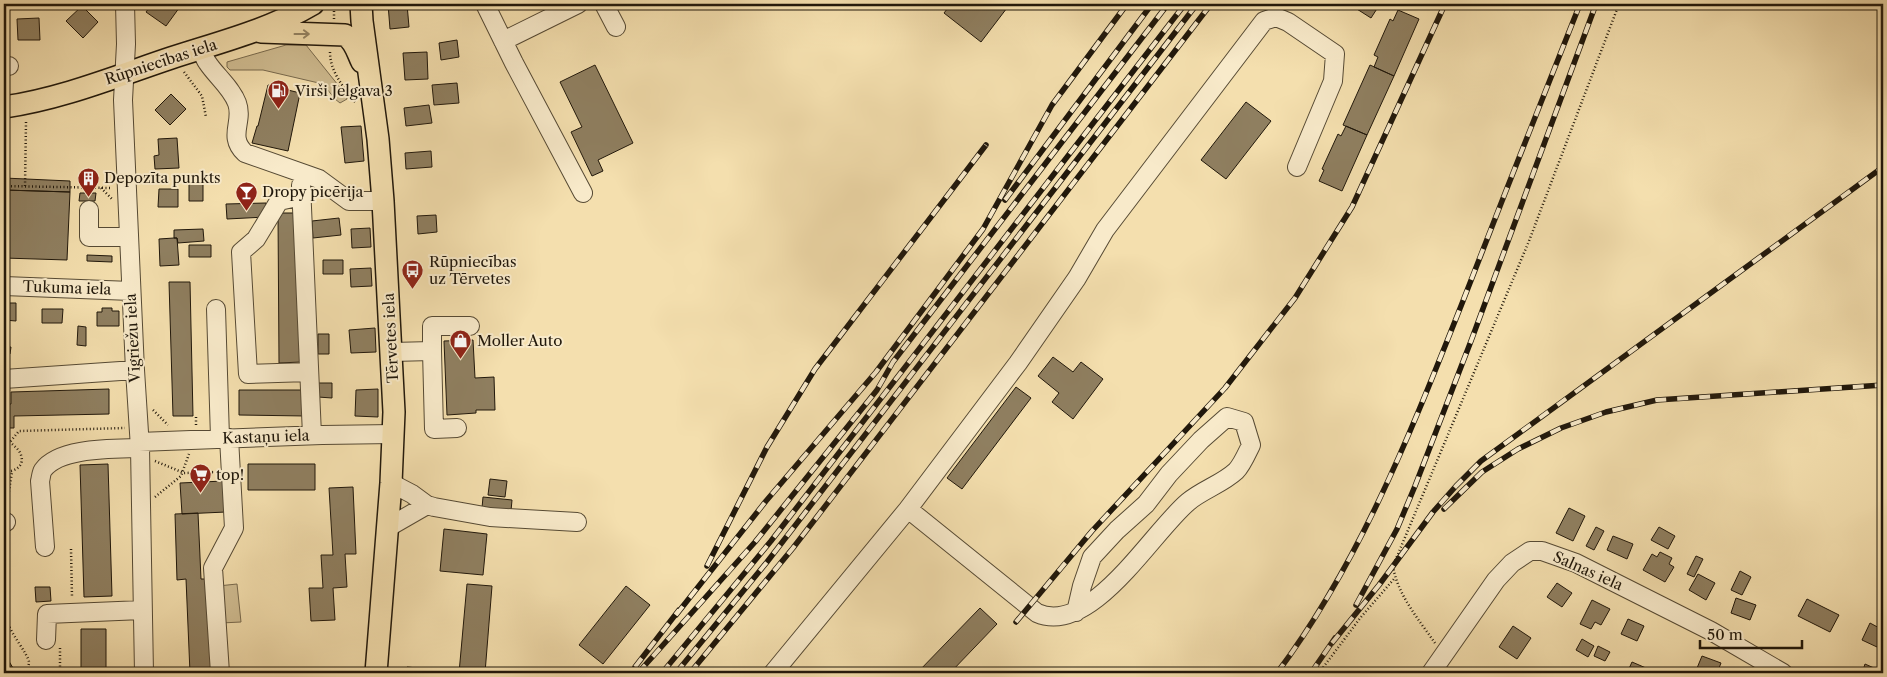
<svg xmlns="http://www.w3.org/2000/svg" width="1887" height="677" font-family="'Libre Caslon Text',serif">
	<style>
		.green { fill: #d0bd92; stroke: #786a4e }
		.building { fill: #8f7f60; stroke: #21180b }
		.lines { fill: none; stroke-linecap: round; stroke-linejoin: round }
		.minor-casing { stroke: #564a34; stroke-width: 20 }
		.major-casing { stroke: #21180b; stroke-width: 24 }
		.path { stroke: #21180b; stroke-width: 2.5; stroke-dasharray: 1 2.5; stroke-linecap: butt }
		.minor { stroke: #f8eaca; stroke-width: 18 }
		.major { stroke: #f4dfae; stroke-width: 21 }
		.rail-casing { stroke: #21180b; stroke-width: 5.5 }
		.rail { stroke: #f8eaca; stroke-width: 4; stroke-dasharray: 11; stroke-linecap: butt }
		.oneway { stroke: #958565 }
		.labels { text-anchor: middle; stroke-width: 4; stroke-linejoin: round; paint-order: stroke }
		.street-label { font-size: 15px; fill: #21180b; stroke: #f8eaca }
		.poi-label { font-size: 15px; fill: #21180b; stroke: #f8eaca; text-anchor: start }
	</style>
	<rect width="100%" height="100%" fill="#f4dfae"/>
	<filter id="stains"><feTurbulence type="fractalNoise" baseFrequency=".004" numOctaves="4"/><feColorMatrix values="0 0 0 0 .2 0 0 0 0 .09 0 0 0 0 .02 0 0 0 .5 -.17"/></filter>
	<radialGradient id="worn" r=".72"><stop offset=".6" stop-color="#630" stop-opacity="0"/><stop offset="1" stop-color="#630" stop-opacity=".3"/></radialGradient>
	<path class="green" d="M286 45H306L346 95 347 99 340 103 335 99 323 84 263 70H230L227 67V62Z
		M237 584 241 622 221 623 218 586Z"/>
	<path class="building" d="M152 4H182L166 26 146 12Z
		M212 4H224L214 9Z
		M388 4H407L409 27 390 29Z
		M951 4H1010L981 42 944 13Z
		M1349 4H1380L1371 18Z
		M82 6 98 22 83 38 66 21Z
		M1398 10 1419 19 1394 76 1374 67 1378 57 1374 55 1390 19 1393 21Z
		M4 15 8 16 6 39H4Z
		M39 18 40 40H18L17 19Z
		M457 40 459 57 441 60 439 43Z
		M427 52 428 79 405 80 403 53Z
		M595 65 633 143 598 160 603 171 592 176 571 132 582 127 560 82Z
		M1370 65 1394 76 1367 135 1343 125Z
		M457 83 459 103 434 105 432 85Z
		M268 85 300 93 288 151 252 143 257 126H258Z
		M171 94 186 109 170 125 155 110Z
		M1246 102 1271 121 1226 179 1201 160Z
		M429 105 432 123 406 126 404 108Z
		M361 126 364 161 345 163 341 127Z
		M1346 126 1367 135 1342 191 1319 181 1324 170 1322 169 1338 134 1341 136Z
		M177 138 179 168 155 169 154 156 159 155 158 139Z
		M431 151 432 167 406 169 405 153Z
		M4 178 70 181V192L4 190Z
		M189 182H203V201H189Z
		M159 189H178V207H158Z
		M4 190 70 192 67 260 4 258Z
		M80 193H96L95 201H79Z
		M266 203V217L227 219 226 204Z
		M278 213H300L301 362 279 363Z
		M436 215 437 232 418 234 417 216Z
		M339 218 341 235 313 238 312 221Z
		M370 228 371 247 352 248 351 229Z
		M203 229 204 241 178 243 177 238H174V230Z
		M174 238H177L179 265 160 266 159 239Z
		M189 245H211V257H189Z
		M87 255 112 256V262L87 261Z
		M323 260H343V274H323Z
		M371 268 372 286 351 287 350 269Z
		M169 282H190L193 416H173Z
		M4 303H16V321L4 320Z
		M102 308H112V311H119V326H97V312H102Z
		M42 309H63L62 323H42Z
		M78 326 86 327V346L77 345Z
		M375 328 376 352 351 353 349 330Z
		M318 334H329V354H318Z
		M473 340 475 378 494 377 495 410H476V413L447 415 444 341Z
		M4 347H11L10 354H4Z
		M1053 357 1073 372 1081 362 1103 379 1073 419 1052 402 1059 393 1038 376Z
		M318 383H332V398L318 397Z
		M1016 387 1031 398 962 489 947 478Z
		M109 389V414L14 416V428H4V404H11V392Z
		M378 389V417L355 416 356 390Z
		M239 390H305V416L239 415Z
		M108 464 112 596 84 597 80 465Z
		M248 464H315V490H248Z
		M490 479 507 481 505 497 488 495Z
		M224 481 226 512 182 514 180 483Z
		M353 487 356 554H345L347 587 333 588 335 620 311 621 309 588H323L321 555H333L329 488Z
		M483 497 512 500 511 511 482 508Z
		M1569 508 1585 516 1573 541 1556 533Z
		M198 513 201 579H208L211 673H190L186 579 177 580 175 514Z
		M1596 527 1604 531 1594 550 1586 546Z
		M1659 527 1675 536 1668 549 1651 540Z
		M444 529 487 534 483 575 440 571Z
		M1613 536 1633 544 1627 559 1607 550Z
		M1660 552 1672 558 1669 564 1674 567 1665 582 1643 570 1652 554 1657 557Z
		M1696 556 1703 559 1694 577 1687 574Z
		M1740 571 1751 577 1742 595 1731 590Z
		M1698 574 1715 583 1706 600 1689 590Z
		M1557 583 1572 593 1562 607 1547 597Z
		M467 584 492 586 485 673H459Z
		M626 586 650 605 603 664 579 645Z
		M35 587H50L51 601 36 602Z
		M1736 598 1756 605 1750 620 1731 613Z
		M1807 599 1839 615 1830 632 1798 616Z
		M1592 600 1610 609 1601 625 1595 622 1591 629 1580 624Z
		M980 608 997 624 950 673H917Z
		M1628 619 1644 626 1637 641 1621 634Z
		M1870 623 1883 630V634L1877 647 1862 640Z
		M1513 626 1531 638 1517 659 1499 647Z
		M81 629H106V673H81Z
		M1582 639 1594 646 1588 657 1576 650Z
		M1598 646 1610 652 1605 661 1594 656Z
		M4 653 16 673H4Z
		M1702 656 1721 663 1717 673H1695Z
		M1632 662 1646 668 1643 673H1627Z
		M1865 664 1883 672V673H1862Z
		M407 667 418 668 417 673H406Z"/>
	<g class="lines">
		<defs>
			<path id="minor" d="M125 4 126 44 123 100 135 370 140 448 144 673
				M485 4 514 63 583 193
				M604 4 616 27
				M503 41 578 4
				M201 48C203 53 204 58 207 62 216 76 231 87 237 103 244 122 227 136 245 153L319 179 349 201H383
				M4 66H9
				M301 185 312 435
				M302 196 279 201 256 239 241 252 248 374 309 372
				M89 210V237H128
				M4 286 131 291
				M216 309 220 438
				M432 351V326H470
				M392 352 432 351 434 429 457 428
				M4 379 135 370
				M139 442 322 435 393 434
				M391 483 412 494 427 505 434 507 490 517 577 522
				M908 509 1037 613C1091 637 1152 532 1188 502 1202 490 1222 484 1236 471 1242 465 1247 453 1251 445L1244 422 1227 417 1201 440 1169 474 1146 504 1117 530 1092 557 1082 586 1076 612
				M4 523 6 522
				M387 528 427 505
				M45 547 40 481C41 478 41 473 43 470 59 447 114 449 140 448
				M46 640 47 614 142 610
				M220 673 213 568 234 528 229 438
				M773 673 908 509 1018 363 1077 278 1105 230 1264 21 1276 17 1288 22 1335 54 1333 81 1297 167
				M1431 673 1496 580 1512 563 1530 551H1542L1576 563 1711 631 1783 673"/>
			<path id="major" d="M361 4 362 21 378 139 383 201 394 412 391 483 376 673
				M261 32 345 35C355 41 357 52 362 62
				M4 107C61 99 117 76 171 58 220 42 269 30 313 4"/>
		</defs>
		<use href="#minor" class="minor-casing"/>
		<use href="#major" class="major-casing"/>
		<path class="path" d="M334 19V6
			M330 52C330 72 344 88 356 103
			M184 72 202 96 206 117
			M4 186 112 188
			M25 186 26 122
			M101 188 112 199
			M153 410 168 425
			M196 417V425
			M4 442H10L19 431 125 428
			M155 461 184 473 217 472
			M4 471C14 473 25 466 21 455 19 449 14 446 10 442
			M155 497 181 476 189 454
			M4 500 8 497 12 472
			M71 549 72 597
			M4 555C14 573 0 597 7 620 10 633 28 654 29 662 29 666 27 670 25 673
			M1435 643C1419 620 1397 594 1393 566L1529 241 1619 4
			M60 648V673
			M316 673 360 671
			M1319 673 1361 617 1394 579"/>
		<use href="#minor" class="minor"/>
		<use href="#major" class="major"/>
		<defs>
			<path id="rail" d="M1005 200 1152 4
				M1444 509 1482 472 1518 449 1561 428 1606 412 1657 400 1883 385
				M707 566 767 447 815 369 986 145
				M1356 605 1397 529 1415 486 1471 341 1596 4
				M676 615 766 501 876 372 983 229 1052 105 1127 4
				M1016 622 1092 531 1225 388 1295 298 1352 207 1445 4
				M1332 643 1379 585 1433 512 1456 486 1481 461 1883 167
				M635 667 679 610
				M638 673 755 542 877 390 893 362 1168 4
				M662 673 771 541 1185 4
				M676 673 767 562 1197 4
				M690 673 793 548 1211 4
				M1277 673C1360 562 1410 434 1461 306 1500 205 1540 105 1580 4
				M1311 673 1335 638"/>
		</defs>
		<use href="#rail" class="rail-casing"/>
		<use href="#rail" class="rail"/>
	</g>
	<defs><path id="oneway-shaft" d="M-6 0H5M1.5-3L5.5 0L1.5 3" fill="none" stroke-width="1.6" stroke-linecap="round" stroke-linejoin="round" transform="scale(1.25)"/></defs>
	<use class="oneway" href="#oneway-shaft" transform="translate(302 34)"/>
	<defs>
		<symbol id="fuel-pin" viewBox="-11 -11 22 30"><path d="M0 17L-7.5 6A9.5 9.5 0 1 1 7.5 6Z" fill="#8f2418" stroke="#f8eaca"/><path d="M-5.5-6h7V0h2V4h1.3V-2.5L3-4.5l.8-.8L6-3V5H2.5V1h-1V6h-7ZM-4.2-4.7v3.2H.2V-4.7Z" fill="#fff"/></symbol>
		<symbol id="building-pin" viewBox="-11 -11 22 30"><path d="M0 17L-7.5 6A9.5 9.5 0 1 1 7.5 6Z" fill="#8f2418" stroke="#f8eaca"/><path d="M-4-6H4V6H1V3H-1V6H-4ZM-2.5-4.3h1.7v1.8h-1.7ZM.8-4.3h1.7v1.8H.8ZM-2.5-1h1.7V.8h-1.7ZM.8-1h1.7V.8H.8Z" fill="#fff"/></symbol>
		<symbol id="bar-pin" viewBox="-11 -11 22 30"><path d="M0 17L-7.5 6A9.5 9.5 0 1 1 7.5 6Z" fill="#8f2418" stroke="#f8eaca"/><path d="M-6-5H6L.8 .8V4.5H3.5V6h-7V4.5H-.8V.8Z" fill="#fff"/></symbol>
		<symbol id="bus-pin" viewBox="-11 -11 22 30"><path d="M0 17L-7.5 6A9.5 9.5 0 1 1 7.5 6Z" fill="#8f2418" stroke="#f8eaca"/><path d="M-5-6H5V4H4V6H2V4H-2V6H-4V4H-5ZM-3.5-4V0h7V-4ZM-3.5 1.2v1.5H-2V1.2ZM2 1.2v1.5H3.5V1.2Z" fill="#fff"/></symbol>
		<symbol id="shop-pin" viewBox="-11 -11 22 30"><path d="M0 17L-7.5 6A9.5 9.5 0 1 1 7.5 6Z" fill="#8f2418" stroke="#f8eaca"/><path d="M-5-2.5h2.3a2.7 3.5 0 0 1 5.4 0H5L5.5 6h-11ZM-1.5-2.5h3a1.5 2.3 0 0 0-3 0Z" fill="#fff"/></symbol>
		<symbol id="supermarket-pin" viewBox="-11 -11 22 30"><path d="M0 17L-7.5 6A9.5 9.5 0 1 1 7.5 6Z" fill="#8f2418" stroke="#f8eaca"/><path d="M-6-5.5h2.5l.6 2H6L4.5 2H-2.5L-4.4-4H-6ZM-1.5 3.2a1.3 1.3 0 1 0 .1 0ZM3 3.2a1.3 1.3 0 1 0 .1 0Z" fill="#fff"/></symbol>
	</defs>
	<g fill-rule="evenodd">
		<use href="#fuel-pin" x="266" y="78" width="25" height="34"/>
		<use href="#building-pin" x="76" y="166" width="25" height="34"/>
		<use href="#bar-pin" x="234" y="180" width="25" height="34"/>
		<use href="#bus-pin" x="400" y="258" width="25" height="34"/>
		<use href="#shop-pin" x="448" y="328" width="25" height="34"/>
		<use href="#supermarket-pin" x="188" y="462" width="25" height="34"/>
	</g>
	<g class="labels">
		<g class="street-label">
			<text transform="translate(161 62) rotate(-18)" y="5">Rūpniecības iela</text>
			<text transform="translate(67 288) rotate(2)" y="5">Tukuma iela</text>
			<text transform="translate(133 338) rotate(-93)" y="5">Vīgriežu iela</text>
			<text transform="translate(391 338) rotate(-93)" y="5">Tērvetes iela</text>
			<text transform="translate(266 437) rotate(-2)" y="5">Kastaņu iela</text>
			<text transform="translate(1588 571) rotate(24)" y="5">Salnas iela</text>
		</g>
		<g class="poi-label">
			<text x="295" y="96">Virši Jelgava 3</text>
			<text x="104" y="183">Depozīta punkts</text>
			<text x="262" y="197">Dropy picērija</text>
			<text x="429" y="267">Rūpniecības<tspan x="429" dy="17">uz Tērvetes</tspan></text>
			<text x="477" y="346">Moller Auto</text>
			<text x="216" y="480">top!</text>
		</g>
	</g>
	<rect width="1887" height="677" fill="none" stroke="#f4dfae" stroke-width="20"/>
	<rect x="5" y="5" width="1877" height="667" fill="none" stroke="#21180b" stroke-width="2.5"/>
	<rect x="10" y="10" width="1867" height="657" fill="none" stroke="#21180b"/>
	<path d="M1700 640v8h102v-8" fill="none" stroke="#21180b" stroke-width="2.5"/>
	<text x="1707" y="640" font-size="15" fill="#21180b" stroke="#f8eaca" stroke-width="4" paint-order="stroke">50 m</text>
	<rect width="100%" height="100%" filter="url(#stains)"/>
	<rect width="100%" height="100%" fill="url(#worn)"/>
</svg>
